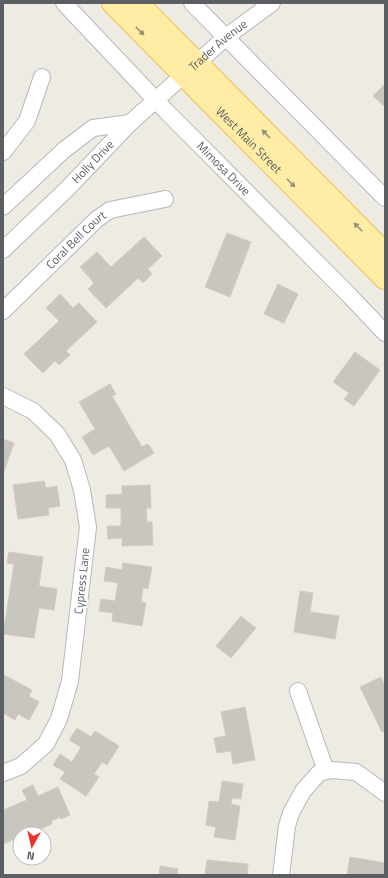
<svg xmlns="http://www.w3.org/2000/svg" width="388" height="878" font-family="'Titillium Web',sans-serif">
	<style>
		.building { fill: #c9c6c0; stroke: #d3ccc1 }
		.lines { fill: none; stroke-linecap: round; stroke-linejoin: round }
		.street-casing { stroke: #b5b9bd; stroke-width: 18 }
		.primary-casing { stroke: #f3c157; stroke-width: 24 }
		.street { stroke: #fff; stroke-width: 16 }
		.primary { stroke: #ffeda6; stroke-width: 22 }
		.oneway { fill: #94917b }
		.labels { text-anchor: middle; stroke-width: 3.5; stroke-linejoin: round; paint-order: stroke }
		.street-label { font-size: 12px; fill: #5b5f64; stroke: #fff }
	</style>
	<rect width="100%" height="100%" fill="#eeebe3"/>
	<path class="building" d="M385 84V107L373 96Z
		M227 233 251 242 230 297 205 287Z
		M144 237 162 256 148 269 152 274 143 283 138 278 106 308 88 289 94 283 80 267 97 252 111 267Z
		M278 284 298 294 284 323 264 314Z
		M60 294 73 308 79 303 97 322 66 351 70 355 59 365 55 361 43 373 24 354 59 321 46 308Z
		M355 352 380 370 354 406 344 399 349 393 333 382Z
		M110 384 116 394 112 396 142 447 148 444 154 453 124 471 109 446 93 455 82 437 95 429 79 402Z
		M3 439 14 443 3 474Z
		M44 481 46 488 57 486 60 506 48 508 49 515 18 519 13 485Z
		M150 485 151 508H146L147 522H152L153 545 122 546V538L108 539 107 526H121V508H106V495L122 494V486Z
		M9 552 43 557 39 586 57 589 54 610 39 608 34 638 3 634V622H5L14 564 7 563Z
		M123 563 152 567 148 589 143 588 141 602 146 603 142 626 112 621 113 613 99 611 101 599 115 601 118 583 104 581 106 567 122 570Z
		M300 591 313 593 310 612 339 616 335 639 294 632Z
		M241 616 256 628 231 658 216 646Z
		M4 675 32 690 29 696 39 702 29 720 18 714 15 720 3 713Z
		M381 677 385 686V731L382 732 360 687Z
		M245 707 255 760 233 764 231 751 217 753 214 738 226 736 221 712Z
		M77 728 91 737 95 731 119 746 107 765 102 762 94 774 99 777 86 796 60 779 65 772 53 765 60 754 72 762 81 747 69 740Z
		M222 781 243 784 241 799 232 798 231 804 240 806 235 840 214 837 216 827 206 825 209 801 219 802Z
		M33 785 38 796 58 787 70 815 61 819 60 817 51 821 52 824 29 834H26L25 832 14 836 15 839 3 844V810L27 800 22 790Z
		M350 857 385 863V875H347Z
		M207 860 248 864 247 875H205Z
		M160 866 178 869 177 875H159Z"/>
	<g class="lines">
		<defs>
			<g id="street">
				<path id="s1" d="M64 3 167 112 348 294 385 333"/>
				<path d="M192 3 385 198"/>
				<path d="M3 152 27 121 42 77"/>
				<path d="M3 207 64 150 93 128 130 123"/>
				<path id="s2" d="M3 250 67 189 130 123 226 37 272 3"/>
				<path id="s3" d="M3 311 97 219 110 210 165 199"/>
				<path d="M3 396 33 411 57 434 73 460 82 490 88 527 70 681 59 719 46 744 21 766 3 773"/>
				<path d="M298 691 326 771"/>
				<path d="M281 875 287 826 291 813 303 791 319 773 331 770 356 772 385 793"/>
			</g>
			<g id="primary">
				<path id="s4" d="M113 3 385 278"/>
				<path d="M137 3 385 254"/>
			</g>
		</defs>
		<use href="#street" class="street-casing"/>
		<use href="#primary" class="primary-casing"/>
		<use href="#street" class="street"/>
		<use href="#primary" class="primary"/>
	</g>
	<defs><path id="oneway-solid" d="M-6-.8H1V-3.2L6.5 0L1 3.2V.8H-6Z"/></defs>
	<g class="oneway">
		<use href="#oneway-solid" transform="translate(140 31) rotate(45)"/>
		<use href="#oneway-solid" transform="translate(266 134) rotate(-134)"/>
		<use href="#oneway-solid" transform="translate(291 183) rotate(45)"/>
		<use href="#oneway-solid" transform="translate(358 227) rotate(-135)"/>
	</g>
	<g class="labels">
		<g class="street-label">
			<text dy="4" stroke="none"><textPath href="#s2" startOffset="297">Trader Avenue</textPath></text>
			<text dy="4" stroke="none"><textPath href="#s4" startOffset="193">West Main Street</textPath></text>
			<text dy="4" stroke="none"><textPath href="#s2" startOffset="126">Holly Drive</textPath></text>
			<text dy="4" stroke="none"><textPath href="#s1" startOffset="230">Mimosa Drive</textPath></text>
			<text dy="4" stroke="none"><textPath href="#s3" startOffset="102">Coral Bell Court</textPath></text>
			<text transform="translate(82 581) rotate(-84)" y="4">Cypress Lane</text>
		</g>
	</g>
	<rect width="388" height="878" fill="none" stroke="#5b5f64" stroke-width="8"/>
	<g transform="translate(32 846) rotate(188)"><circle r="19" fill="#ffffff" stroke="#bdbfc1"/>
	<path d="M0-3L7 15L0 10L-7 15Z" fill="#eb332c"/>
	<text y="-6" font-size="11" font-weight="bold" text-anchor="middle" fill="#5b5f64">N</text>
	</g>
</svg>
